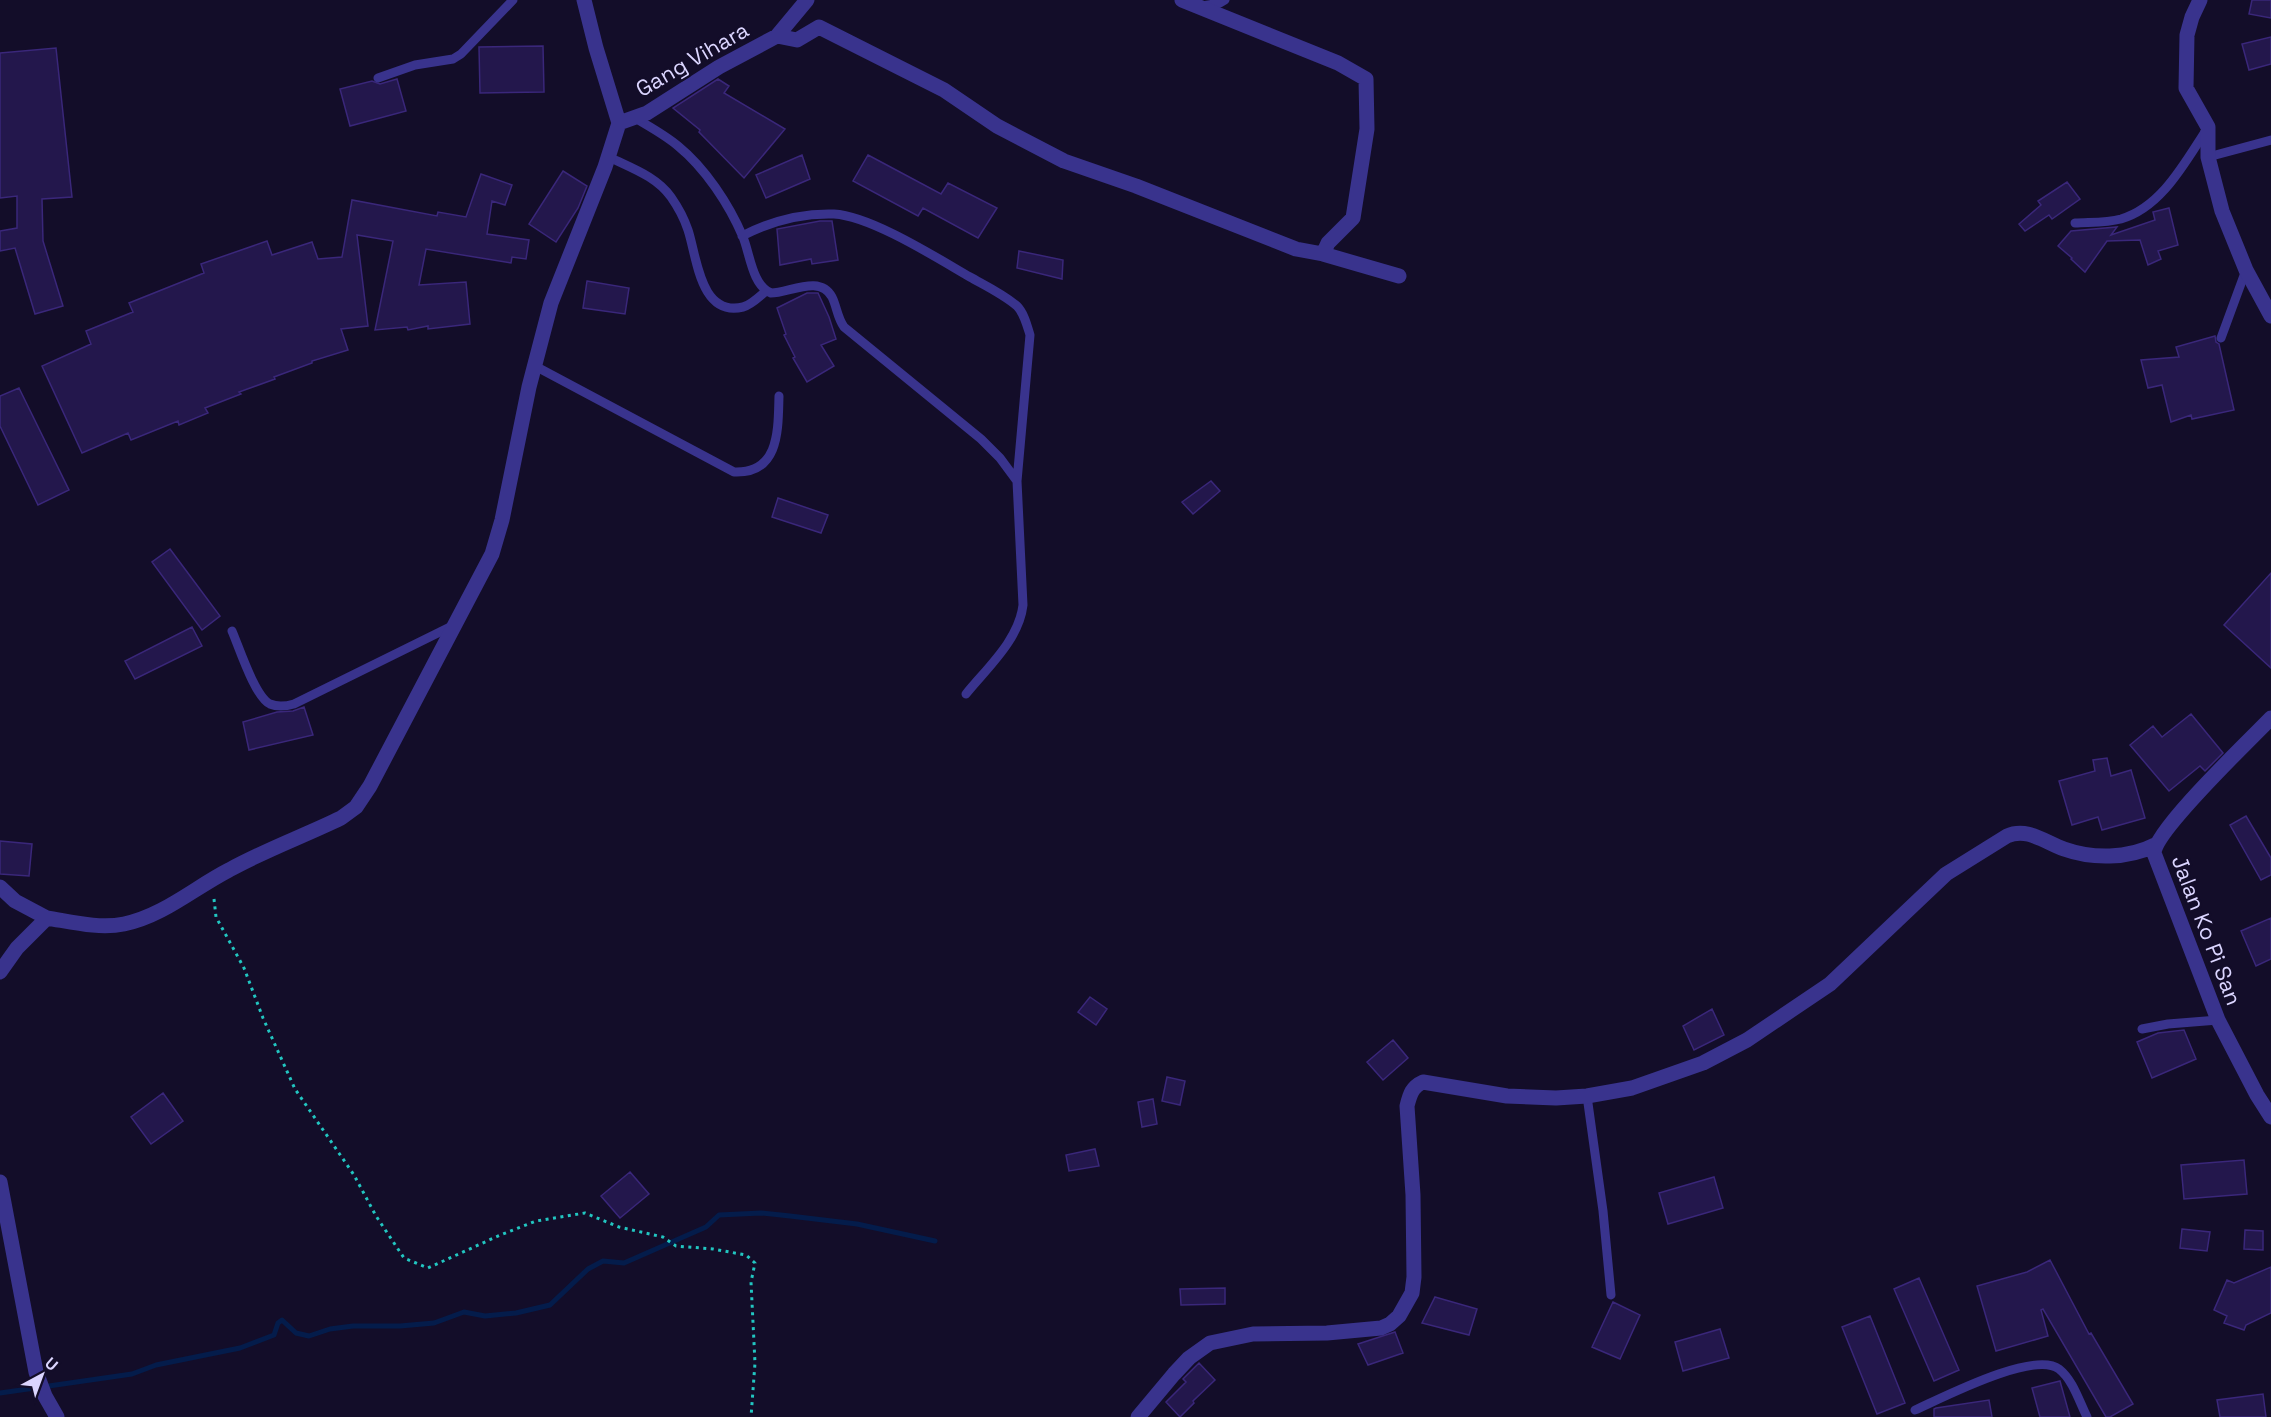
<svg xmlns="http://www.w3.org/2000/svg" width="2271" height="1417" font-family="'Space Grotesk',sans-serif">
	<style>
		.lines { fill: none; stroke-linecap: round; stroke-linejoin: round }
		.stream { stroke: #041c4b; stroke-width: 5 }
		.building { fill: #23174c; stroke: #3a277a; stroke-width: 1.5 }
		.path { stroke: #22c6c1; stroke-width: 3; stroke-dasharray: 3 4.5; stroke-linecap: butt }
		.lane { stroke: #39338d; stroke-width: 9 }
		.street { stroke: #39338d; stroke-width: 15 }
		.labels { text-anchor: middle; stroke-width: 4.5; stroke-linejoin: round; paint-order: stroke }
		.street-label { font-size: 22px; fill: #dbd5ff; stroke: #130d29 }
	</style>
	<rect width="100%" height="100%" fill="#130d29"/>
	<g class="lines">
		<path class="stream" d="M0 1393 132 1374 156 1365 240 1348 274 1335 278 1323 282 1320 296 1333 309 1336 330 1329 353 1326H400L434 1323 464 1312 485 1316 516 1313 550 1305 588 1269 603 1261 624 1263 706 1227 719 1215 761 1213 790 1216 857 1224 935 1241"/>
	</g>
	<path class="building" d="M2252 0H2271V18L2249 14Z
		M2271 37V64L2249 70 2242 44Z
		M543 46 544 92 480 93 479 47Z
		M56 48 72 197 42 199 43 241 63 306 35 314 15 248 0 251V231L17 228V196L0 198V53Z
		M397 79 406 111 350 126 340 89 372 81 380 84Z
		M718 79 729 86 724 93 785 129 744 178 699 132 700 130 673 108Z
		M802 155 810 179 766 198 756 175Z
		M868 155 941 194 948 183 997 208 978 238 923 208 918 216 853 181Z
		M563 171 587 186 578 208 556 242 529 224Z
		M481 174 512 185 505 205 492 201 487 234 529 240 526 259 512 257 511 263 426 249 419 285 466 282 470 324 428 329V326L408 330 407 327 375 330 393 241 357 235 368 326 341 329 348 350 312 361V363L274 377 275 379 239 392 241 394 205 408 208 413 179 425 178 421 131 440 128 433 82 453 42 366 91 344 86 331 133 312 129 303 204 273 201 264 267 241 272 255 312 242 318 259 342 257 352 200 437 216 438 212 466 217Z
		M2067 182 2080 199 2052 219 2049 215 2025 231 2019 224 2041 205 2038 201Z
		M2169 208 2178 245 2158 251 2161 259 2148 265 2140 240 2107 241 2085 272 2071 259 2072 258 2058 246 2071 231 2117 227 2111 235 2155 220 2153 212Z
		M820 221H832L838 260 812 264 811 259 780 265 777 229Z
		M1019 251 1063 260 1062 279 1017 268Z
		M587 281 629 288 625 314 583 308Z
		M807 293H818L829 317 836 339 821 345 834 366 807 382 793 358 795 357 784 335 786 334 777 308Z
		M2215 336 2216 342 2219 344 2234 410 2192 419 2191 415 2171 422 2162 385 2148 388 2141 360 2179 357 2176 347Z
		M19 388 69 490 38 505 0 426V396Z
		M1211 481 1220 491 1193 514 1182 502Z
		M778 498 828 515 821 533 772 517Z
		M170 549 220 616 202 630 152 562Z
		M2271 573V668L2224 625Z
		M192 627 202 646 135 679 125 661Z
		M304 707 313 735 249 750 243 722 277 712 293 711Z
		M2191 714 2223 753 2205 771 2200 766 2169 791 2130 745 2153 726 2162 737Z
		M2107 758 2111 776 2131 770 2145 818 2102 830 2098 817 2072 825 2059 781 2095 771 2093 760Z
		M2246 816 2271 858V875L2261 880 2230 825Z
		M0 841 32 844 29 876 0 874Z
		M2271 918V959L2256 966 2241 931Z
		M1090 997 1107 1009 1096 1025 1078 1012Z
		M1712 1009 1724 1035 1694 1050 1683 1026Z
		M2184 1030 2196 1059 2152 1078 2137 1042 2158 1033Z
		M1393 1040 1408 1058 1383 1080 1367 1062Z
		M1167 1077 1185 1081 1180 1105 1162 1101Z
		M163 1093 183 1121 151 1144 131 1117Z
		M1153 1099 1157 1124 1142 1127 1138 1102Z
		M1095 1149 1099 1166 1069 1171 1066 1155Z
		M2244 1160 2247 1194 2184 1199 2181 1165Z
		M630 1172 649 1194 620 1218 601 1196Z
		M1714 1177 1723 1208 1668 1224 1659 1193Z
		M2182 1229 2210 1232 2207 1251 2180 1248Z
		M2245 1230 2263 1231V1250L2244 1249Z
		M2050 1260 2089 1334 2091 1333 2133 1404 2110 1417H2106L2043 1309 2041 1310 2048 1336 1996 1351 1977 1286 2027 1272Z
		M2271 1267V1313L2246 1325 2244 1330 2224 1323 2227 1316 2214 1310 2227 1280 2234 1283Z
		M1919 1278 1959 1370 1934 1381 1894 1289Z
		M1225 1288V1304L1181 1305 1180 1289Z
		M1435 1297 1477 1309 1469 1335 1422 1323Z
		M1613 1302 1640 1315 1620 1359 1592 1347Z
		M1870 1316 1905 1403 1877 1414 1842 1327Z
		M1720 1329 1729 1358 1683 1371 1675 1342Z
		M1395 1332 1403 1353 1368 1365 1358 1344Z
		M1199 1363 1215 1380 1193 1401 1194 1403 1180 1417 1166 1402 1186 1382 1183 1379Z
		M2060 1381 2070 1417H2040L2032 1388Z
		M2263 1394 2266 1417H2220L2217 1400Z
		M1989 1400 1992 1417H1934V1409L1936 1408Z"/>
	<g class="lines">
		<path class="path" d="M214 899 216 917 244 968 263 1018 295 1089 354 1175 376 1216 404 1258 428 1268 498 1236 536 1221 585 1213 619 1227 663 1237 676 1246 713 1249 746 1255 755 1263 751 1282 755 1363 751 1417"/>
		<path class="lane" d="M1202 6 1220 3 1225 0
			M378 78 415 65 453 59 461 54 513 0
			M635 118C650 127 665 135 678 146 705 168 729 204 743 237 750 254 752 285 771 293 789 293 820 274 832 297 837 307 837 317 844 327L981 439 1000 458 1017 481 1023 605C1019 640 987 668 966 694
			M609 157C631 168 656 176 671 197 678 207 684 218 688 230 697 257 700 317 743 307 751 305 760 296 766 291
			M2208 157 2271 140
			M2075 223C2090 222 2106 223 2121 219 2162 207 2185 162 2207 129
			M742 236C771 221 802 213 834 214 871 216 937 258 970 277 986 286 1003 294 1017 306 1024 313 1027 325 1030 335L1017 481
			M2221 338 2246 270
			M535 366 734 472C780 474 778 429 779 396
			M232 631C239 647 255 697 270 704 277 707 287 706 294 704L452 626
			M2142 1029 2168 1024 2218 1020
			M1587 1096 1603 1211 1611 1295
			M1915 1410C1942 1398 2034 1350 2059 1369 2073 1380 2079 1401 2087 1417"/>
		<path class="street" d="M2200 0 2192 17 2187 35 2186 88 2208 127V157L2222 211 2246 270 2271 316
			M777 36 797 40 819 27 944 90 997 126 1064 161 1136 186 1296 249 1323 254 1328 243 1353 218 1367 129 1366 79 1338 63 1182 0
			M619 123 647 113 719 67 777 36 807 0
			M1323 254 1399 276
			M2271 718C2249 741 2156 829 2154 853L2218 1020 2257 1095 2271 1117
			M0 887 15 901 47 918
			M0 972 17 948 47 918C72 922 99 929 124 924 163 916 194 888 229 870 265 850 304 836 341 818L356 807 370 786 492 554 502 520 529 387 551 303 605 167 619 123 596 48 584 0
			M0 1182 36 1372 45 1396 57 1417
			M1138 1417 1174 1374 1189 1358 1210 1343 1253 1334 1327 1333 1381 1328 1390 1324 1399 1316 1412 1293 1414 1277 1413 1195 1407 1106C1410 1094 1412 1087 1423 1082L1507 1096 1556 1098 1587 1096 1632 1088 1703 1063 1747 1040 1830 984 1946 874 2007 836C2027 827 2045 842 2064 849 2092 859 2128 859 2155 845"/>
	</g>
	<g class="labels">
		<g class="street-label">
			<text transform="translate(692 59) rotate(-30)" y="8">Gang Vihara</text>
			<text transform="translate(2207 930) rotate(69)" y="8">Jalan Ko Pi San</text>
		</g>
	</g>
	<g transform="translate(42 1375) rotate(41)" stroke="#130d29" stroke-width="4.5" paint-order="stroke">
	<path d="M0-4.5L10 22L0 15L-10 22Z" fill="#dbd5ff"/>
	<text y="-9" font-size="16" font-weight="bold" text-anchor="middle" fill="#dbd5ff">U</text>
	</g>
</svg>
